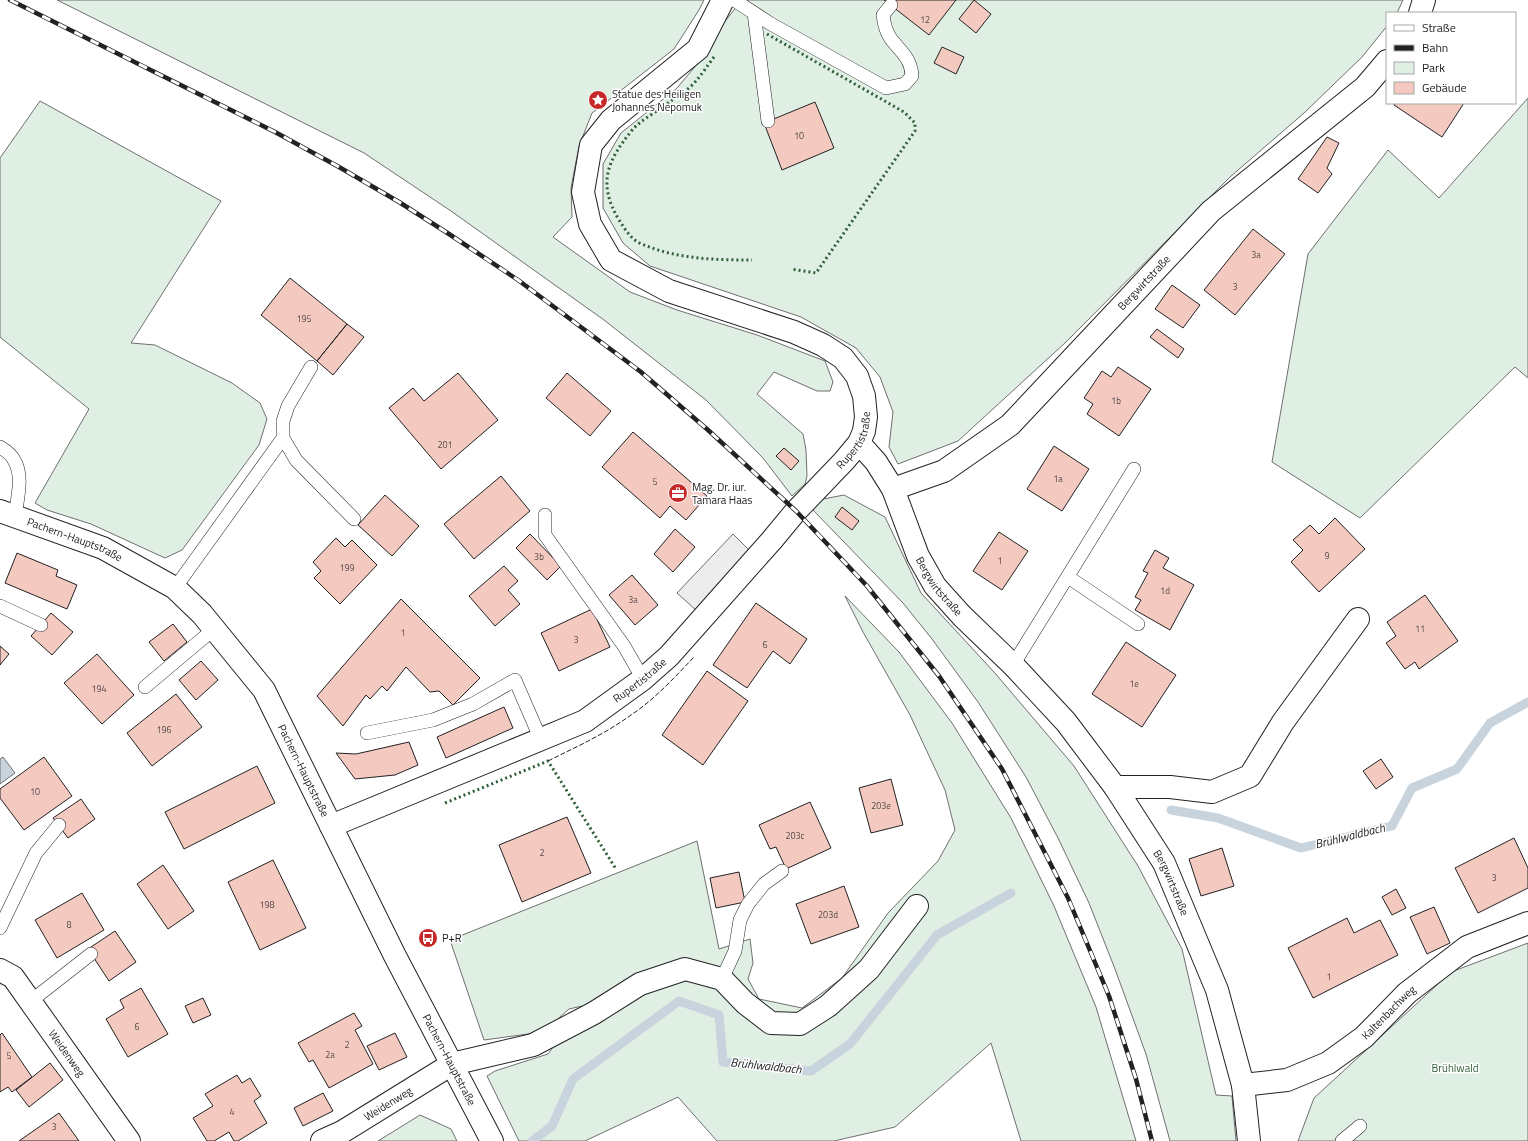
<svg xmlns="http://www.w3.org/2000/svg" width="1528" height="1141" font-family="'Titillium Web',sans-serif">
	<style>
		.green { fill: #e0efe3; stroke: #6f6f6f }
		.parking { fill: #ededed; stroke: #6f6f6f }
		.water { fill: #c7d3dd; stroke: #6f6f6f }
		.lines { fill: none; stroke-linecap: round; stroke-linejoin: round }
		.stream { stroke: #c7d3dd; stroke-width: 9 }
		.building { fill: #f3c9c0; stroke: #222 }
		.service-casing { stroke: #222; stroke-width: 14 }
		.minor-casing { stroke: #222; stroke-width: 24 }
		.secondary-casing { stroke: #222; stroke-width: 24 }
		.service { stroke: #fff; stroke-width: 13 }
		.minor { stroke: #fff; stroke-width: 22 }
		.secondary { stroke: #fff; stroke-width: 22 }
		.rail-casing { stroke: #222; stroke-width: 4.5 }
		.rail { stroke: #fff; stroke-width: 3; stroke-dasharray: 9; stroke-linecap: butt }
		.hedge { stroke: #2f5e38; stroke-width: 3; stroke-dasharray: 2 3; stroke-linecap: butt }
		.fence { stroke: #222; stroke-width: 1; stroke-dasharray: 5 2; stroke-linecap: butt }
		.labels { text-anchor: middle; stroke-width: 3; stroke-linejoin: round; paint-order: stroke }
		.number-label { font-size: 9px; fill: #564c4a }
		.poi-label { font-size: 11px; fill: #222; stroke: #fff; text-anchor: start }
		.street-label { font-size: 11px; fill: #222; stroke: #fff }
		.park-label { font-size: 11px; fill: #2f5e38; stroke: #fff }
		.water-label { font-size: 12px; font-style: italic; fill: #222; stroke: #fff }
	</style>
	<rect width="100%" height="100%" fill="#fff"/>
	<path class="green" d="M57 0H704L699 10 674 49 592 113 579 146 571 188 572 217 553 237 630 292 677 310 757 335 825 361 833 382 830 391H817L774 372 757 394 803 434 806 450 807 476 805 484 792 496 763 458 706 400 604 320 451 211 364 153Z
		M742 0H1403L1397 13H1387V26L1362 57 1304 113 1230 177 1066 342 958 441 898 464 889 447 893 412 880 377 856 348 801 317 650 266 623 243 603 208V164L621 133 677 88 709 50 722 25Z
		M1528 98V378L1515 367 1360 518 1272 462 1308 254 1388 150 1439 198Z
		M40 101 221 201 131 343 155 345 232 383 260 403 267 419 259 445 182 550 165 558 91 524 47 510 35 503 89 409 0 337V158Z
		M844 495 885 517 921 593 994 672 1074 766 1138 866 1182 949 1216 1095 1232 1096 1236 1141H1170L1146 1054 1115 969 1089 903 1058 838 1026 777 978 702 932 639 903 603 812 509 823 499Z
		M845 596 899 652 952 723 1011 818 1054 906 1096 1007 1136 1141H1021L991 1043 895 1127 834 1141H717L678 1097 585 1141H519L487 1076 495 1071 548 1054 582 1006 569 1009 543 1032 484 1040 450 940 697 841 719 949 750 939 753 963 748 979 759 999 802 1008 842 978 888 913 938 861 955 830 945 790 910 715 863 632Z
		M1528 943V1141H1298L1314 1098 1451 972Z
		M420 1115 451 1129 457 1141H378Z"/>
	<path class="parking" d="M733 534 751 552 697 611 677 593Z"/>
	<path class="water" d="M3 757 15 773 0 784V759Z"/>
	<g class="lines">
		<path class="stream" d="M1171 810 1218 818 1301 848 1392 826 1412 788 1457 769 1490 723 1528 702
			M532 1141 552 1126 573 1079 679 1001 719 1015 723 1062 811 1071 850 1044 937 935 1011 893"/>
	</g>
	<path class="building" d="M884 0H956L929 35Z
		M974 0 991 14 976 33 959 19Z
		M942 47 964 57 956 74 934 63Z
		M815 102 834 148 782 170 764 123Z
		M1395 103H1464L1442 137 1394 105Z
		M1327 137 1339 143 1327 168 1332 174 1318 193 1298 179Z
		M1253 229 1285 254 1235 315 1204 290Z
		M290 278 347 324 317 361 261 315Z
		M1172 285 1200 305 1183 328 1155 309Z
		M347 324 364 337 333 375 317 361Z
		M1157 329 1184 349 1178 358 1150 337Z
		M1118 367 1151 389 1119 436 1087 414 1093 404 1084 398 1102 371 1111 377Z
		M458 373 498 420 441 469 389 408 413 388 424 401Z
		M567 373 611 411 590 436 546 398Z
		M633 432 707 496 686 520 670 506 660 518 602 467Z
		M1054 446 1089 469 1062 511 1027 489Z
		M784 448 799 461 791 470 776 456Z
		M501 476 530 511 474 559 444 524Z
		M385 495 419 526 392 556 358 525Z
		M842 507 859 521 852 530 835 517Z
		M1335 518 1365 549 1319 592 1291 562 1303 550 1293 540 1310 525 1319 534Z
		M675 529 695 547 673 572 654 554Z
		M999 532 1028 551 1002 590 973 571Z
		M530 534 561 566 547 580 516 548Z
		M336 538 345 547 352 540 377 565 340 604 314 578 321 571 313 562Z
		M1155 550 1169 558 1163 568 1194 585 1170 630 1135 610 1141 600 1135 597 1148 573 1143 571Z
		M17 553 58 570 56 576 77 585 67 609 5 583Z
		M504 566 518 581 508 590 520 604 495 626 469 596Z
		M632 575 658 605 635 625 609 595Z
		M1425 595 1458 641 1419 669 1415 662 1405 669 1386 643 1396 636 1387 622Z
		M401 599 480 678 453 705 439 691 430 692 406 667 387 691 382 686 370 699 366 695 343 726 317 696Z
		M756 603 807 639 790 664 773 651 747 688 713 665Z
		M592 609 610 647 559 671 541 633Z
		M51 613 73 632 52 655 31 636Z
		M173 624 187 642 164 661 149 642Z
		M1126 642 1176 675 1142 727 1092 694Z
		M0 646 9 654 0 665Z
		M97 654 134 695 102 724 64 683Z
		M201 661 218 680 196 700 179 680Z
		M707 671 748 701 703 765 662 735Z
		M176 694 202 727 152 766 127 733Z
		M504 707 513 728 446 758 437 737Z
		M409 742 418 765 395 775 355 779 336 753 356 754Z
		M44 757 72 796 24 830 0 798V789Z
		M1381 759 1393 777 1376 789 1363 771Z
		M257 766 275 803 184 849 165 812Z
		M891 779 903 825 871 833 859 788Z
		M81 799 95 819 68 838 53 818Z
		M810 802 831 848 786 869 776 847 770 849 759 825Z
		M567 817 591 873 522 902 499 845Z
		M1514 838 1528 868V888L1478 913 1455 868Z
		M1222 848 1234 886 1201 896 1189 859Z
		M273 860 306 928 260 950 228 882Z
		M163 865 194 911 168 929 137 884Z
		M739 872 745 902 716 908 710 878Z
		M844 886 859 927 811 944 796 904Z
		M1396 889 1406 908 1392 915 1382 897Z
		M82 893 104 930 57 958 35 920Z
		M1434 907 1450 943 1427 954 1410 917Z
		M1347 918 1354 933 1380 920 1398 955 1313 998 1288 948Z
		M115 931 136 962 109 981 88 949Z
		M141 988 168 1034 128 1057 106 1019 124 1008 120 1000Z
		M203 998 211 1015 193 1023 185 1006Z
		M354 1013 362 1026 355 1030 373 1064 329 1088 313 1060 309 1062 298 1043Z
		M2 1033 32 1077 12 1092 8 1087 0 1092V1035Z
		M395 1033 407 1057 379 1070 367 1046Z
		M50 1063 63 1080 29 1107 16 1090Z
		M237 1075 242 1083 250 1078 261 1096 254 1101 267 1123 238 1141H234L229 1132 214 1141H207L193 1118 213 1106 205 1094Z
		M323 1093 333 1111 303 1126 294 1108Z
		M59 1113 79 1141H19Z"/>
	<g class="lines">
		<defs>
			<path id="service" d="M734 0 771 24 886 88 905 84 912 76C911 58 901 52 891 39 886 32 884 24 883 15L891 5
				M754 13 768 121
				M311 367 288 406 283 421V438L296 460 354 519
				M0 447C5 450 11 454 14 460 24 476 17 499 15 517
				M545 515V535L624 646 643 679
				M1068 577 1138 624
				M175 588 283 438
				M0 606 41 625
				M1013 665 1134 469
				M145 687 214 629
				M367 733 433 720 473 704 515 680 541 740
				M0 928 36 853 59 825
				M722 979 735 951 740 920 748 904 764 884 782 871
				M31 1001 91 954
				M1342 1141 1360 1126"/>
			<g id="minor">
				<path d="M1420 13 1424 0"/>
				<path id="s1" d="M859 443 876 462 893 489 918 556 935 586 962 616 1013 665 1066 722 1115 787 1164 863 1217 990 1243 1085 1249 1141"/>
				<path id="s2" d="M893 489 944 471 1010 425 1211 211 1365 87 1387 61"/>
				<path d="M1115 787H1170L1212 792 1250 776 1283 722 1358 619"/>
				<path id="s3" d="M0 970 13 977 129 1141"/>
				<path id="s4" d="M1243 1085 1287 1080 1328 1063 1364 1037 1407 993 1467 947 1528 923"/>
				<path id="s5" d="M322 1141 342 1132 452 1064 533 1045 594 1013 640 984 685 969 722 979 745 1003 771 1023 800 1024 828 1006 869 969 917 906"/>
			</g>
			<g id="secondary">
				<path id="s6" d="M0 511 103 548 175 588 202 614 264 690 395 956 492 1141"/>
				<path id="s7" d="M331 826 585 721 643 679 669 656 772 540 796 511 844 461 859 443 864 431 866 417 864 396 857 376 843 358 823 345 794 332 669 291 611 260 590 224 583 192 591 145 611 120 698 49 723 0"/>
			</g>
		</defs>
		<use href="#service" class="service-casing"/>
		<use href="#minor" class="minor-casing"/>
		<use href="#secondary" class="secondary-casing"/>
		<use href="#service" class="service"/>
		<use href="#minor" class="minor"/>
		<use href="#secondary" class="secondary"/>
		<defs>
			<path id="rail" d="M10 0 275 132 339 167 399 202 449 234 518 280 641 372 708 430 796 511 867 586 939 676 1002 769 1068 898 1109 996 1136 1079 1152 1141"/>
		</defs>
		<use href="#rail" class="rail-casing"/>
		<use href="#rail" class="rail"/>
		<path class="hedge" d="M767 34 904 112 915 123V131L816 273 791 269
			M714 57C708 65 702 74 696 81 689 89 680 95 672 100 661 109 641 120 633 129 607 161 597 183 619 220 625 229 631 240 642 244 676 259 715 260 752 260
			M445 803 548 761 616 869"/>
		<path class="fence" d="M548 761C576 747 605 734 631 715 655 699 675 677 694 657"/>
	</g>
	<defs>
		<symbol id="sight-disc" viewBox="-11 -11 22 22"><circle r="9.5" fill="#c62828" stroke="#fff"/><path d="M0-6L1.8-2.2L6-1.7L2.9 1.2L3.7 5.4L0 3.3L-3.7 5.4L-2.9 1.2L-6-1.7L-1.8-2.2Z" fill="#fff"/></symbol>
		<symbol id="office-disc" viewBox="-11 -11 22 22"><circle r="9.5" fill="#c62828" stroke="#fff"/><path d="M-6-3h4V-5.5h4V-3h4V5H-6ZM-1-4.5V-3h2v-1.5ZM-6 0V1H6V0Z" fill="#fff"/></symbol>
		<symbol id="bus-disc" viewBox="-11 -11 22 22"><circle r="9.5" fill="#c62828" stroke="#fff"/><path d="M-5-6H5V4H4V6H2V4H-2V6H-4V4H-5ZM-3.5-4V0h7V-4ZM-3.5 1.2v1.5H-2V1.2ZM2 1.2v1.5H3.5V1.2Z" fill="#fff"/></symbol>
	</defs>
	<g fill-rule="evenodd">
		<use href="#sight-disc" x="587" y="89" width="22" height="22"/>
		<use href="#office-disc" x="667" y="482" width="22" height="22"/>
		<use href="#bus-disc" x="417" y="927" width="22" height="22"/>
	</g>
	<g class="labels">
		<g class="number-label">
			<text x="925" y="23">12</text>
			<text x="799" y="139">10</text>
			<text x="1256" y="258">3a</text>
			<text x="1235" y="290">3</text>
			<text x="304" y="322">195</text>
			<text x="1116" y="404">1b</text>
			<text x="445" y="448">201</text>
			<text x="1058" y="482">1a</text>
			<text x="655" y="485">5</text>
			<text x="1327" y="559">9</text>
			<text x="539" y="560">3b</text>
			<text x="1000" y="564">1</text>
			<text x="347" y="571">199</text>
			<text x="1165" y="594">1d</text>
			<text x="633" y="603">3a</text>
			<text x="1420" y="632">11</text>
			<text x="403" y="636">1</text>
			<text x="576" y="643">3</text>
			<text x="765" y="648">6</text>
			<text x="1134" y="687">1e</text>
			<text x="99" y="692">194</text>
			<text x="164" y="733">196</text>
			<text x="35" y="795">10</text>
			<text x="881" y="809">203e</text>
			<text x="795" y="839">203c</text>
			<text x="542" y="856">2</text>
			<text x="1494" y="881">3</text>
			<text x="267" y="908">198</text>
			<text x="828" y="918">203d</text>
			<text x="69" y="928">8</text>
			<text x="1329" y="980">1</text>
			<text x="137" y="1030">6</text>
			<text x="347" y="1048">2</text>
			<text x="330" y="1058">2a</text>
			<text x="9" y="1059">5</text>
			<text x="232" y="1115">4</text>
			<text x="54" y="1130">3</text>
		</g>
		<g class="poi-label">
			<text x="612" y="98">Statue des Heiligen<tspan x="612" dy="13">Johannes Nepomuk</tspan></text>
			<text x="692" y="491">Mag. Dr. iur.<tspan x="692" dy="13">Tamara Haas</tspan></text>
			<text x="442" y="942">P+R</text>
		</g>
		<g class="street-label">
			<text dy="4" stroke="none"><textPath href="#s2" startOffset="330">Bergwirtstraße</textPath></text>
			<text dy="4" stroke="none"><textPath href="#s7" startOffset="667">Rupertistraße</textPath></text>
			<text dy="4" stroke="none"><textPath href="#s6" startOffset="80">Pachern-Hauptstraße</textPath></text>
			<text dy="4" stroke="none"><textPath href="#s1" startOffset="166">Bergwirtstraße</textPath></text>
			<text dy="4" stroke="none"><textPath href="#s7" startOffset="343">Rupertistraße</textPath></text>
			<text dy="4" stroke="none"><textPath href="#s6" startOffset="417">Pachern-Hauptstraße</textPath></text>
			<text dy="4" stroke="none"><textPath href="#s1" startOffset="545">Bergwirtstraße</textPath></text>
			<text dy="4" stroke="none"><textPath href="#s4" startOffset="168">Kaltenbachweg</textPath></text>
			<text dy="4" stroke="none"><textPath href="#s3" startOffset="108">Weidenweg</textPath></text>
			<text dy="4" stroke="none"><textPath href="#s6" startOffset="741">Pachern-Hauptstraße</textPath></text>
			<text dy="4" stroke="none"><textPath href="#s5" startOffset="76">Weidenweg</textPath></text>
		</g>
		<g class="park-label">
			<text x="1455" y="1072">Brühlwald</text>
		</g>
		<g class="water-label">
			<text transform="translate(1350 836) rotate(-14)" y="4">Brühlwaldbach</text>
			<text transform="translate(766 1066) rotate(6)" y="4">Brühlwaldbach</text>
		</g>
	</g>
	<rect x="1386" y="12" width="130" height="92" fill="#ffffff" stroke="#a7a7a7"/>
	<rect x="1394" y="25" width="20" height="6" fill="#ffffff" stroke="#a7a7a7"/>
	<text x="1422" y="32" font-size="12" fill="#222222">Straße</text>
	<rect x="1394" y="45" width="20" height="6" fill="#222222" stroke="#a7a7a7"/>
	<text x="1422" y="52" font-size="12" fill="#222222">Bahn</text>
	<rect x="1394" y="62" width="20" height="12" fill="#e0efe3" stroke="#a7a7a7"/>
	<text x="1422" y="72" font-size="12" fill="#222222">Park</text>
	<rect x="1394" y="82" width="20" height="12" fill="#f3c9c0" stroke="#a7a7a7"/>
	<text x="1422" y="92" font-size="12" fill="#222222">Gebäude</text>
</svg>
